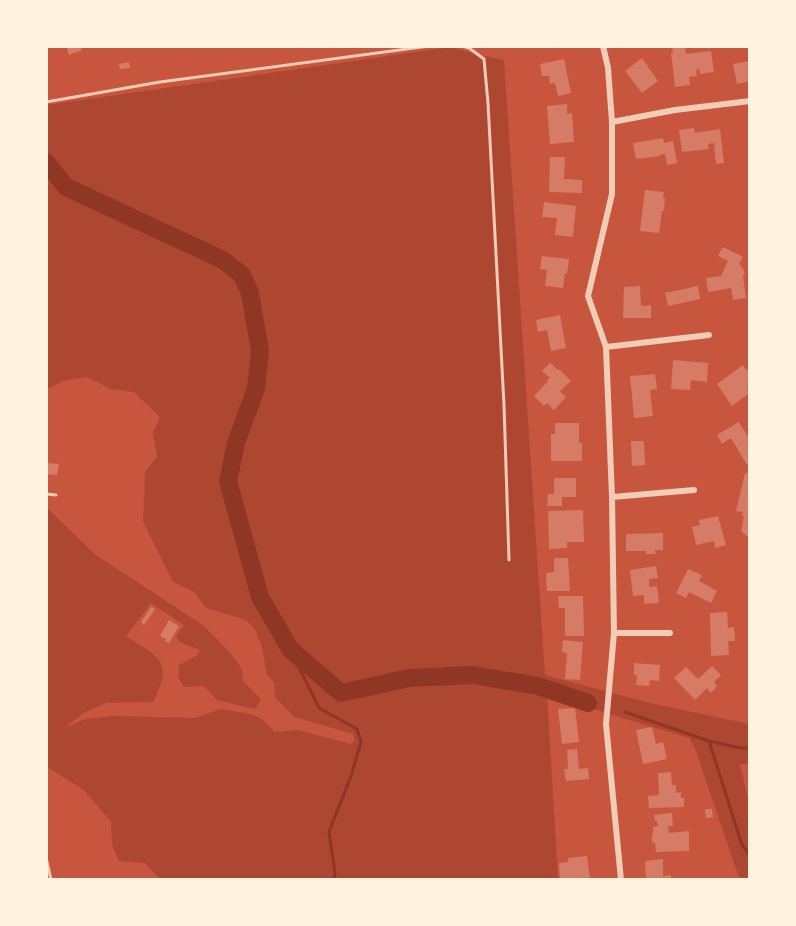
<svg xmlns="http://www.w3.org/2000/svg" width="796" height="926" font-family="Lato,sans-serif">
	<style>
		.green { fill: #ae4732 }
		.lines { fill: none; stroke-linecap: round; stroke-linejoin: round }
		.stream { stroke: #8f3625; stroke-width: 3 }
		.river { stroke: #8f3625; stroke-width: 18 }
		.building { fill: #d67c66 }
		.service { stroke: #f1ccb7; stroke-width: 3 }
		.minor { stroke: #f1ccb7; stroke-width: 6 }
	</style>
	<rect width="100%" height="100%" fill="#c8553d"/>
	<path class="green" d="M451 47 474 54 504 60 545 675 650 703 749 724V764H740L749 803V879H742L738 875 696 751 689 738 547 695 558 879 161 880 145 863 119 861 112 845 111 822 84 790 47 767 46 507 96 555 204 626 231 654 242 669 243 681 261 699 255 709 237 705 217 700 204 686 183 687 178 676 179 665 196 656 200 650 179 642 176 636 184 625 151 603 126 636C159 658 174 660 153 702L106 703 83 713 65 728 85 719 113 716 195 718 221 709 250 714 261 718 275 732 297 730 351 744 355 740 353 734 294 717 275 697 274 682 267 675 262 647 255 629 246 620 206 608 194 592 173 582 143 521 145 473 157 456 153 433 160 417 134 392 111 389 87 377 63 381 47 389V105Z"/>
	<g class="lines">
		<path class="stream" d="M290 649 319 708 357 729 361 742 351 776 329 832 335 873 334 880
			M625 712 709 741 742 845 750 855
			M709 741 740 748H750"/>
		<path class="river" d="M46 162 66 187 223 260 242 275 250 293 260 351 256 388 236 443 228 481 260 597 290 649 341 693 409 678 473 675 538 686 588 703"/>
	</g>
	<path class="building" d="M66 46H80L82 50 69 55Z
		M672 46H685L686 54 711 51 714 72 700 74 699 69 696 70 697 76 689 77 690 85 675 87 671 53H673Z
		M642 58 658 81 642 93 625 71Z
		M564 59 571 93 558 96 555 83 550 84 549 76H542L540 64Z
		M750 61V81L737 84 733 64Z
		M129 62 130 68 120 69 119 64Z
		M567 104V114L572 113 574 142 550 144 547 106Z
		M694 128 695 133 720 129 724 163 716 164 714 143 708 144 709 149 682 152 679 130Z
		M663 138 664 143 673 141 677 163 667 165 665 154 659 155 660 156 636 159 633 143Z
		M550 157H565L564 179 582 180V193L549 192Z
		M645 190 664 192 663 198H665L664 211H662L659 233 640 231Z
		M544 202 576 206 573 237 555 235 557 218 542 217Z
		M723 247 743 257 739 264 741 265 742 268H743L745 275 743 276 746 298 733 300 731 288 708 292 706 278 721 276 728 261 718 256Z
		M542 256 569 259 567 274 565 273 563 288 545 286 547 270 540 269Z
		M640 286 641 306 651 305V318H623L624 287Z
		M698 286 700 299 668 306 665 293Z
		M560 315 566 348 551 351 547 330 538 332 536 320Z
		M673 360 708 363 707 382 691 380 690 390 671 389Z
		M550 363 558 370 559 369 571 381 560 391 566 397 554 410 547 403 544 406 534 396 548 381 547 380 550 378 542 371Z
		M743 365 746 370 750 368V385L747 387 748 394 732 406 717 384Z
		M655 374 657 389 650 390 653 416 634 418 630 376Z
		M739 422 750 440V463L747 465 731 438 722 444 717 435Z
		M555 423H579V443H582V461H551V434H555Z
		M631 441H644L645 465 632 466Z
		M46 463 59 464 57 475 46 474Z
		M745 473 750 474V539L741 531 744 516H742L743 512 736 511Z
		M554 478H576V497H562V506H547L548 494H554Z
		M583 510 584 542H567V548L549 549 548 511Z
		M718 516 726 545 715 548 714 541 696 545 692 527 700 525 699 520Z
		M663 533V550H655L656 554H646V551H626V534Z
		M554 558H568L570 591H547L546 573 554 572Z
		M656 566 658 578 649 579V587L657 586 659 603 644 604V595L633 596 630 570Z
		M688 569 702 575 699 581 717 591 711 603 689 592 686 598 676 593Z
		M558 596H583L584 636H565V608H559Z
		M151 607 155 609 144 625 141 622Z
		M727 612 728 628 734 627 735 641H728L729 655 711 656 710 613Z
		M169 620 179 626 169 643 165 641 166 639 160 636Z
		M563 640 583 642 580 680 565 679 567 653 562 652Z
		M634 663 660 665 659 681 650 680 649 686 636 685 637 675H634Z
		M712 666 721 675 714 682 717 686 711 693 707 688 695 700 674 678 686 667 698 679Z
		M575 708 579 742 562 744 558 709Z
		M652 727 656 744 663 742 667 759 643 764 636 730Z
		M577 749 579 769 588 768 589 779 566 781 564 769H568L567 750Z
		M671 772 672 785H676V793L681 792V798H684V807L649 808 648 796 659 795 658 773Z
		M705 809H712L713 817 706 818Z
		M672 813 673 826H668L669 833 689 831V851L656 852 655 842 652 843V834H653V827L658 826 657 821H655L654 815Z
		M587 856 590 880H560L559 863 568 862V858Z
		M663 859V876L671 875V880H646L645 861Z"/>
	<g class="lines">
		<path class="service" d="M462 46 469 48 484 59 488 103 504 405 509 560
			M46 102 160 82 429 46
			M46 494 56 495
			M46 857 51 880"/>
		<path class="minor" d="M603 46 608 68 612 122V194L588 296 606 347 612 497 614 633 606 724 621 880
			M612 122 675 110 750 101
			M606 347 709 335
			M612 497 694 490
			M614 633H670"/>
	</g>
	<rect width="796" height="926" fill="none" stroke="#fff3e0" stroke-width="96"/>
</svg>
